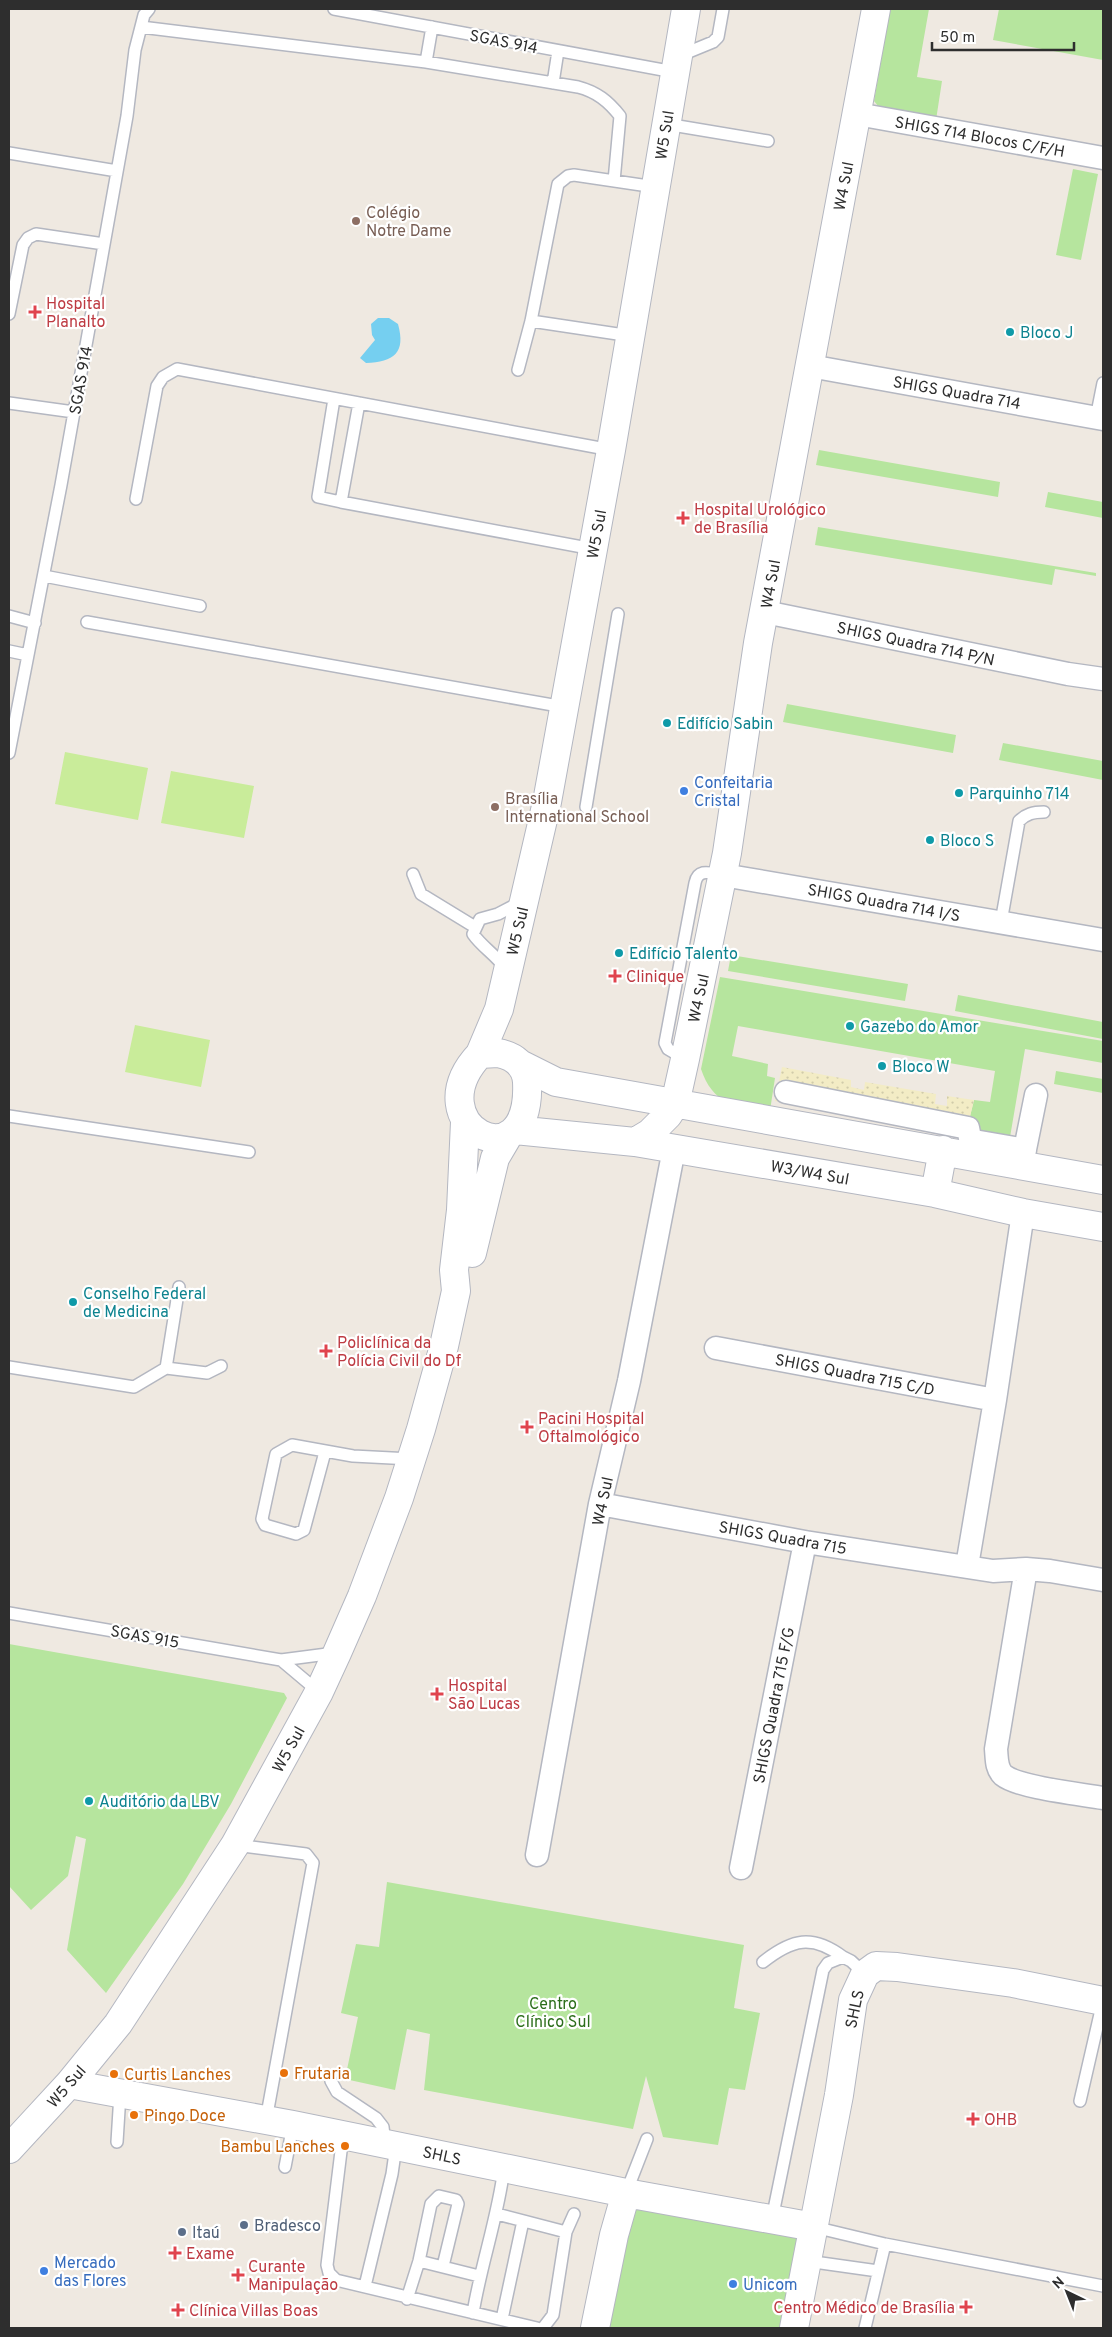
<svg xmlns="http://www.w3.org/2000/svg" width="1112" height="2337" font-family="Overpass,sans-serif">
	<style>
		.green { fill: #b6e59e }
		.sand { fill: url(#sand-dots) }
		.pitch { fill: #c9ec9a }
		.water { fill: #75cff0 }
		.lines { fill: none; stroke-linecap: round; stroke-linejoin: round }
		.lane-casing { stroke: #b4b7c1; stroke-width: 14 }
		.street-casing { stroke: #b4b7c1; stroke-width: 25 }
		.secondary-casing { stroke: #b4b7c1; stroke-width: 30 }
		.lane { stroke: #fff; stroke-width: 11 }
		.street { stroke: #fff; stroke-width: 22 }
		.secondary { stroke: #fff; stroke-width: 28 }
		.education-dot { fill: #8d6e63; stroke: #fff; stroke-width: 2 }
		.health-dot { fill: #e0444e; stroke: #fff; stroke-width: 2 }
		.culture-dot { fill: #0f9aa8; stroke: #fff; stroke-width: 2 }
		.shop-dot { fill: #3f7fe0; stroke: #fff; stroke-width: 2 }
		.food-dot { fill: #e8710a; stroke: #fff; stroke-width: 2 }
		.service-dot { fill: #5c6f8a; stroke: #fff; stroke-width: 2 }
		.labels { text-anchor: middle; stroke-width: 4.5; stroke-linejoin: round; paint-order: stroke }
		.street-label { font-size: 16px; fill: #2e2e2e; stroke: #fff }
		.education-label { font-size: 16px; fill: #785e54; stroke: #fff; text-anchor: start }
		.health-label { font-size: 16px; fill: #be3a42; stroke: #fff; text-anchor: start }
		.culture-label { font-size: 16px; fill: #0d838f; stroke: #fff; text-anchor: start }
		.shop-label { font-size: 16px; fill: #366cbe; stroke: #fff; text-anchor: start }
		.park-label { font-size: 16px; fill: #2c6e1b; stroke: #fff }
		.food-label { font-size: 16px; fill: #c56008; stroke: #fff; text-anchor: start }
		.service-label { font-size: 16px; fill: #4e5e75; stroke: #fff; text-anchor: start }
	</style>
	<defs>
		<pattern id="sand-dots" width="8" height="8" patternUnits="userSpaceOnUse" patternTransform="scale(1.25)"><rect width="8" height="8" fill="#f3ecc5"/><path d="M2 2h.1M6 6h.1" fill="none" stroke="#d1cbaa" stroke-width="1.8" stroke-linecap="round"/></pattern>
	</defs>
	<rect width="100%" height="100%" fill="#efe9e1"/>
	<path class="green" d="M890 9H929L917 77 942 81 936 120 883 112 874 101Z
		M999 9H1103V60L993 40Z
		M1073 169 1098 174 1081 260 1056 255Z
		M819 450 1000 482 998 497 816 465Z
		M1048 492 1103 502V518L1045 507Z
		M818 527 1096 573V576L1055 569 1052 585 815 545Z
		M787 704 956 735 953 753 783 722Z
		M1003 743 1103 761V780L999 760Z
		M731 955 908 984 905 1001 728 971Z
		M720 977 1103 1041V1063L1025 1049 1009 1143 965 1137 974 1100 990 1102 995 1071 738 1026 732 1056 768 1064 767 1076 775 1078 769 1117C736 1106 713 1105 701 1069Z
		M958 995 1103 1022V1039L955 1011Z
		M1056 1071 1103 1079V1093L1054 1084Z
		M9 1644 284 1693 287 1698 231 1804 183 1884 106 1993 67 1950 86 1839 76 1836 68 1876 31 1910 9 1886Z
		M387 1882 744 1945 734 2008 760 2013 745 2090 729 2088 718 2145 663 2137 646 2076 633 2129 424 2090 430 2034 407 2029 395 2090 345 2079 358 2017 341 2013 356 1944 379 1947Z
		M626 2193 814 2227 794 2328H598Z"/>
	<path class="sand" d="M782 1067 851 1080V1087L864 1090 865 1082 936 1094 935 1104 947 1106V1096L974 1100 965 1137 775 1101Z"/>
	<path class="pitch" d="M65 752 148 768 138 820 55 804Z
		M171 771 254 786 244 838 161 823Z
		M135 1025 210 1040 201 1087 125 1072Z"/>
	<path class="water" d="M378 318H389L398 324C406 353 394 362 366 363L360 358 375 340 372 335 371 324Z"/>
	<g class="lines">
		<defs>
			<path id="lane" d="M334 9 674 72
				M141 27 426 62 578 87C597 92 608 101 620 116L614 181
				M679 56 713 42 718 37 723 9
				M426 62 432 27
				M553 83 558 51
				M666 124 768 141
				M9 153 117 171
				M9 314 23 245 28 238 36 234 104 244
				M531 321 631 336
				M518 370 531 321 558 184 568 176 574 175 655 187
				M334 399 318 497 341 502
				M9 403 74 412
				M359 403 341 502 593 549
				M1096 418 1103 383
				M136 499 157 386 163 377 177 369 611 450
				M44 576 200 606
				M9 616 35 623
				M87 622 564 707
				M9 651 28 655
				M9 753 61 485 127 116 135 50 144 15 149 9
				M586 807 618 614
				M413 874 421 894 475 927
				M1001 922 1019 821C1026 814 1033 812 1044 812
				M505 968C496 955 482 947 473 934L480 919 498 914 521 902
				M685 1059 668 1049 665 1043 695 883C698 868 710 873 722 875
				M9 1116 249 1152
				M9 1367 134 1387 166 1368 207 1373 221 1366
				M166 1368 179 1287
				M325 1452 304 1530 296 1534 265 1525 262 1519 276 1454 292 1445 353 1456 411 1459
				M9 1613 281 1660 319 1692
				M281 1660 335 1653
				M235 1845 306 1854 313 1863 266 2120
				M763 1962C792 1939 812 1934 843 1957
				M331 2081 337 2092 376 2118 383 2127 385 2144
				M1080 2101 1103 2001
				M343 2135 327 2265 329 2273 336 2280 537 2328
				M117 2142 120 2094
				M285 2167 293 2125
				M626 2193 647 2139
				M497 2214 566 2232
				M772 2219 823 1970 828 1963 843 1957 851 1961 865 1974
				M814 2227 885 2244 1103 2286
				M419 2261 479 2276
				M807 2261 878 2271
				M365 2286 392 2174 396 2146
				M407 2299 419 2261 431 2204 439 2196 456 2200 458 2204 443 2266
				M473 2313C481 2264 498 2217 504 2168
				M502 2319 523 2221
				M543 2328 553 2315 566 2232 574 2214
				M865 2328 885 2244"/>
			<path id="street" d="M857 114 1103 158
				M810 366 1103 419
				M765 612 1068 674 1103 679
				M723 875 1103 940
				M786 1092 968 1128 970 1138 974 1141 1025 1150
				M1022 1164 1036 1095
				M716 1348 995 1400
				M600 1504 805 1542 993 1571 1026 1569 1050 1571 1103 1580
				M967 1566 995 1400 1023 1213
				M1026 1569 996 1749C997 1759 996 1768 1003 1775 1019 1788 1081 1794 1103 1798
				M537 1855 600 1504 629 1381 674 1149
				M741 1868 805 1542"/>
			<path id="secondary" d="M498 1053C514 1056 526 1065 527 1082 532 1187 413 1125 480 1054Z
				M480 1054 499 1009 547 802 611 450 686 9
				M522 1065 556 1082 1103 1180
				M515 1130 635 1142 935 1193 1023 1213 1103 1227
				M635 1142 650 1133 668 1115 675 1104 685 1059 727 853 758 643 876 9
				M935 1193 943 1150
				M472 1253 495 1158 508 1136
				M69 2084 293 2125 626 2193 814 2227
				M9 2149 69 2084 118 2024 235 1845 319 1692 337 1653 362 1596 399 1498 421 1429 444 1346 456 1291 454 1270 461 1210 465 1122
				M595 2328 614 2235 626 2193
				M794 2328 839 2095 853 2000 865 1974 876 1966 897 1967 1013 1983 1103 2001"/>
		</defs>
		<use href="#lane" class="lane-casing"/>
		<use href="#street" class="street-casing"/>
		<use href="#secondary" class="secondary-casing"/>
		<use href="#lane" class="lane"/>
		<use href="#street" class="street"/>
		<use href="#secondary" class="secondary"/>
	</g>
	<g class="education-dot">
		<circle cx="356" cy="221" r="5"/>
		<circle cx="495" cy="807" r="5"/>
	</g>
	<g class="health-dot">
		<path d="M32.5 304.5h5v5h5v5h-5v5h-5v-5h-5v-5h5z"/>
		<path d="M680.5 510.5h5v5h5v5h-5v5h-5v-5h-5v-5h5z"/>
		<path d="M612.5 968.5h5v5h5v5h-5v5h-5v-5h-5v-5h5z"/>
		<path d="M323.5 1343.5h5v5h5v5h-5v5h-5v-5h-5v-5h5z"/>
		<path d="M524.5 1419.5h5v5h5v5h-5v5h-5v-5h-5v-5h5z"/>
		<path d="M434.5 1686.5h5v5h5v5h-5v5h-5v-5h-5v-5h5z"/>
		<path d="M970.5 2111.5h5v5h5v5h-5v5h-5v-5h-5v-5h5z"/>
		<path d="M172.5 2245.5h5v5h5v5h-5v5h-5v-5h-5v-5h5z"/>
		<path d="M235.5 2267.5h5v5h5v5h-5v5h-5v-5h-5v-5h5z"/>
		<path d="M963.5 2299.5h5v5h5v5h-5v5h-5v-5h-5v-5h5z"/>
		<path d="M175.5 2302.5h5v5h5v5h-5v5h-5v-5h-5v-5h5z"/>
	</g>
	<g class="culture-dot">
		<circle cx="1010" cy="332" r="5"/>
		<circle cx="667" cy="723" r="5"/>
		<circle cx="959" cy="793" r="5"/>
		<circle cx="930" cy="840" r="5"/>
		<circle cx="619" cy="953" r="5"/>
		<circle cx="850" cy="1026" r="5"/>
		<circle cx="882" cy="1066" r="5"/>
		<circle cx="73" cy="1302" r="5"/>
		<circle cx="89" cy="1801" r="5"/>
	</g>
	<g class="shop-dot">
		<circle cx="684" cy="791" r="5"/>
		<circle cx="44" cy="2271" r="5"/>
		<circle cx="733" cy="2284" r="5"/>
	</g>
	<g class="food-dot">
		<circle cx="284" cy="2073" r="5"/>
		<circle cx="114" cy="2074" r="5"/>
		<circle cx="134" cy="2115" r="5"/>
		<circle cx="345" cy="2146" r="5"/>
	</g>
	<g class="service-dot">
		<circle cx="244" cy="2225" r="5"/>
		<circle cx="182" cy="2232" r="5"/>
	</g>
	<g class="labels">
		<g class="street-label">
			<text transform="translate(504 41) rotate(11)" y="6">SGAS 914</text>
			<text transform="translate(664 135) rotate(-81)" y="6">W5 Sul</text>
			<text transform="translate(980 136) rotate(10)" y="6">SHIGS 714 Blocos C/F/H</text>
			<text transform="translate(843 186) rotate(-79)" y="6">W4 Sul</text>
			<text transform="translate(80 380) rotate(-80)" y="6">SGAS 914</text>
			<text transform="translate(957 392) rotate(10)" y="6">SHIGS Quadra 714</text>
			<text transform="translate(596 534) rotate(-80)" y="6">W5 Sul</text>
			<text transform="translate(770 584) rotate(-80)" y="6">W4 Sul</text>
			<text transform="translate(916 643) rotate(12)" y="6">SHIGS Quadra 714 P/N</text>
			<text transform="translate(884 902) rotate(10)" y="6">SHIGS Quadra 714 I/S</text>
			<text transform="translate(517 931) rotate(-77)" y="6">W5 Sul</text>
			<text transform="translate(698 998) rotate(-78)" y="6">W4 Sul</text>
			<text transform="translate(810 1172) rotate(10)" y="6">W3/W4 Sul</text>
			<text transform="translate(855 1374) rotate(11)" y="6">SHIGS Quadra 715 C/D</text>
			<text transform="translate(602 1501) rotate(-78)" y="6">W4 Sul</text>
			<text transform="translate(783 1537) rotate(10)" y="6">SHIGS Quadra 715</text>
			<text transform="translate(145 1636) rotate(10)" y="6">SGAS 915</text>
			<text transform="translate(773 1705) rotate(-79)" y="6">SHIGS Quadra 715 F/G</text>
			<text transform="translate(288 1749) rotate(-61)" y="6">W5 Sul</text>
			<text transform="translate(854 2009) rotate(-78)" y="6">SHLS</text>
			<text transform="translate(66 2086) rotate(-49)" y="6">W5 Sul</text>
			<text transform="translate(442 2155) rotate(12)" y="6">SHLS</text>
		</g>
		<g class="education-label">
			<text x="366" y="218">Colégio<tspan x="366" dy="18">Notre Dame</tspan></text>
			<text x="505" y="804">Brasília<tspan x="505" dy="18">International School</tspan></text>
		</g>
		<g class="health-label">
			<text x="46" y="309">Hospital<tspan x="46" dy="18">Planalto</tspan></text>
			<text x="694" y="515">Hospital Urológico<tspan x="694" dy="18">de Brasília</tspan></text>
			<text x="626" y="982">Clinique</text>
			<text x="337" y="1348">Policlínica da<tspan x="337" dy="18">Polícia Civil do Df</tspan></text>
			<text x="538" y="1424">Pacini Hospital<tspan x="538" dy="18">Oftalmológico</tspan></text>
			<text x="448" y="1691">Hospital<tspan x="448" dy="18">São Lucas</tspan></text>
			<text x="984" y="2125">OHB</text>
			<text x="186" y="2259">Exame</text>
			<text x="248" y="2272">Curante<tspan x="248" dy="18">Manipulação</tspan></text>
			<text x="955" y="2313" text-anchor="end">Centro Médico de Brasília</text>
			<text x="189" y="2316">Clínica Villas Boas</text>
		</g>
		<g class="culture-label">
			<text x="1020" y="338">Bloco J</text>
			<text x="677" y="729">Edifício Sabin</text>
			<text x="969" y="799">Parquinho 714</text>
			<text x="940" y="846">Bloco S</text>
			<text x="629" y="959">Edifício Talento</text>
			<text x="860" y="1032">Gazebo do Amor</text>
			<text x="892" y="1072">Bloco W</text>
			<text x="83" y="1299">Conselho Federal<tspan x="83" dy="18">de Medicina</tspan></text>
			<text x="99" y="1807">Auditório da LBV</text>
		</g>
		<g class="shop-label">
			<text x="694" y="788">Confeitaria<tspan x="694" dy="18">Cristal</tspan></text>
			<text x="54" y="2268">Mercado<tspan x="54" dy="18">das Flores</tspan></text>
			<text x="743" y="2290">Unicom</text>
		</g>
		<g class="park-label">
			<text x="553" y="2009">Centro<tspan x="553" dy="18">Clínico Sul</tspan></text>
		</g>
		<g class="food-label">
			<text x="294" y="2079">Frutaria</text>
			<text x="124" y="2080">Curtis Lanches</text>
			<text x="144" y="2121">Pingo Doce</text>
			<text x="335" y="2152" text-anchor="end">Bambu Lanches</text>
		</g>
		<g class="service-label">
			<text x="254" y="2231">Bradesco</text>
			<text x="192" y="2238">Itaú</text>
		</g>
	</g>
	<rect width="1112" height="2337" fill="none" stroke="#2e2e2e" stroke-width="20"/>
	<g transform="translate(1067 2292) rotate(317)" stroke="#ffffff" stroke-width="4" paint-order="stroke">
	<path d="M0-4L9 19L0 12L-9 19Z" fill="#2e2e2e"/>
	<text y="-8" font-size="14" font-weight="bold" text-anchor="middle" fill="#2e2e2e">N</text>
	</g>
	<path d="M932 42v8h142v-8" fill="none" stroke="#2e2e2e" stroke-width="2.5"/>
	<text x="940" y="42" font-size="15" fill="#2e2e2e" stroke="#ffffff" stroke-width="4" paint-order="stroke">50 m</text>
</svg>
